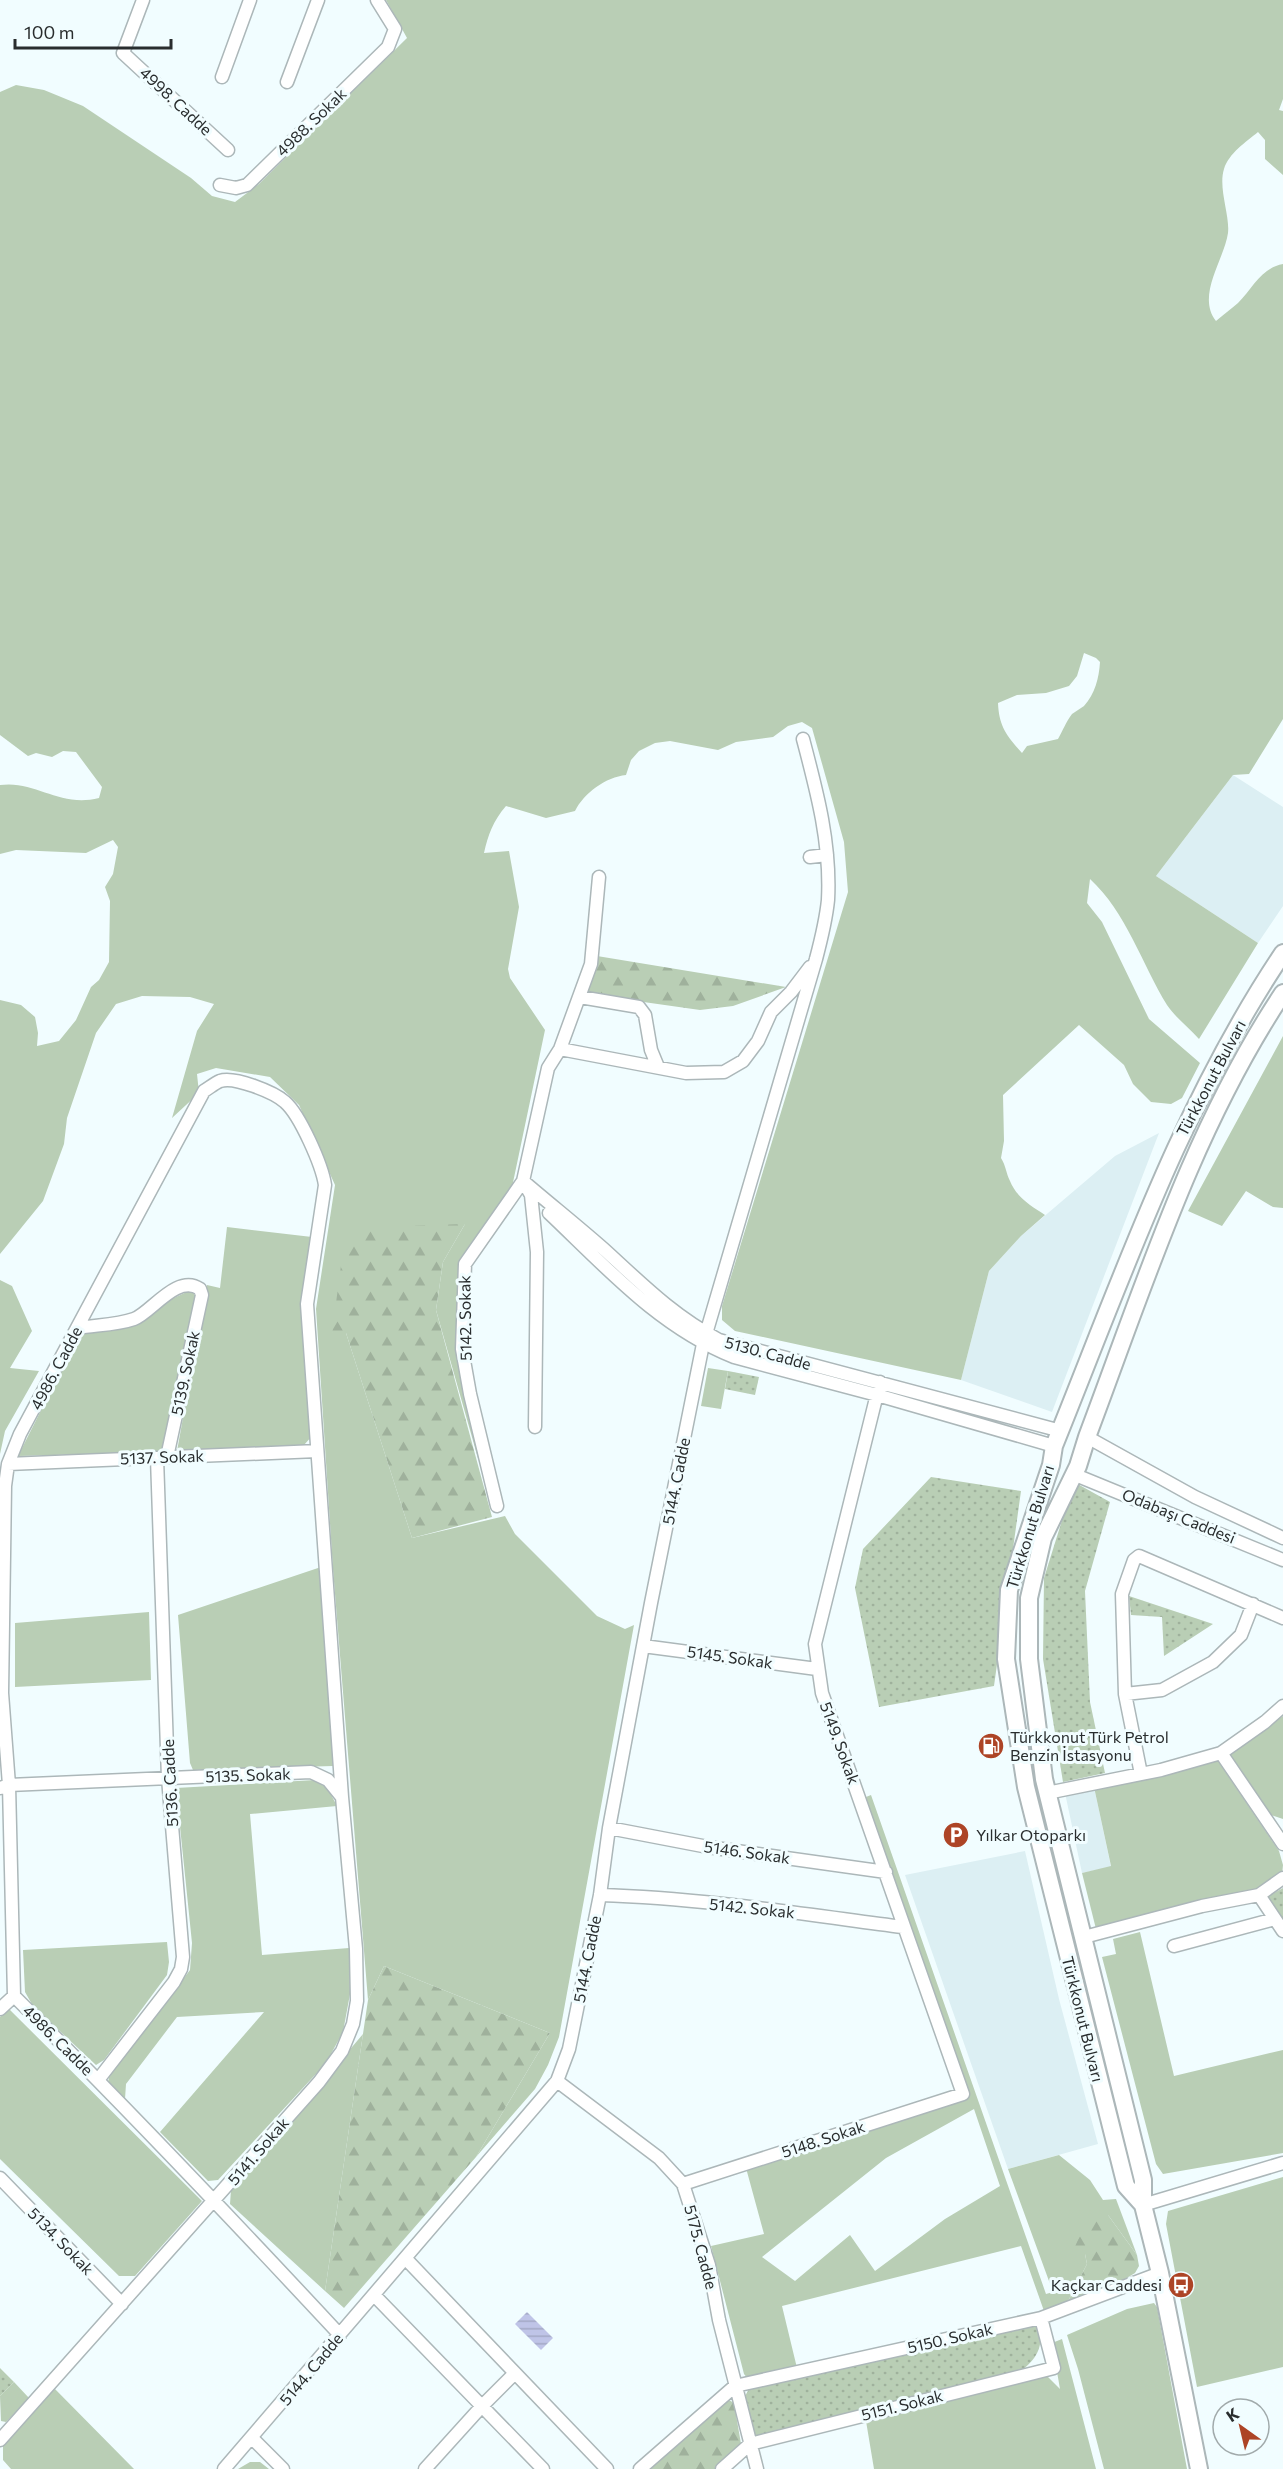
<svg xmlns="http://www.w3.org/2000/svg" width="1283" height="2469" font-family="Commissioner,sans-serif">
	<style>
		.built { fill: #dceff3 }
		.grass { fill: #b9ceb5; fill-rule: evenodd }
		.forest { fill: url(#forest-firs) }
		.park { fill: url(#park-dots) }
		.water { fill: url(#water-rules) }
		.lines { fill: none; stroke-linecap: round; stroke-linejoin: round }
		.street-casing { stroke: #acb7b9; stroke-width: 15 }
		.secondary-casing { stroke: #acb7b9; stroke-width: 20 }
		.street { stroke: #fff; stroke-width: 12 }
		.secondary { stroke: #fff; stroke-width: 16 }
		.labels { text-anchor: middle; stroke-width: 6; stroke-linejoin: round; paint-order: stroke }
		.street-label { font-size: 16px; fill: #292d2e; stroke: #f1fdff }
		.poi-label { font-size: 16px; fill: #292d2e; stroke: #f1fdff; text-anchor: start }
	</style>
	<defs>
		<pattern id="forest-firs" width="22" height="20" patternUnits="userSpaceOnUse" patternTransform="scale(1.5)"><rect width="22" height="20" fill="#b9ceb5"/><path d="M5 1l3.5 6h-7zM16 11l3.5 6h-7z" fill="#9fb19c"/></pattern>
		<pattern id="park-dots" width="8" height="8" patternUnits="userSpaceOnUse" patternTransform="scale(1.5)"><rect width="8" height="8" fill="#b9ceb5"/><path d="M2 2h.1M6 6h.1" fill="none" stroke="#9fb19c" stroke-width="1.8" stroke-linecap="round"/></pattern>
		<pattern id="water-rules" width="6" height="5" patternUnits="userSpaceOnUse" patternTransform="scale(1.5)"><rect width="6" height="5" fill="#bfc4e7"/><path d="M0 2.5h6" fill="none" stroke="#a4a9c6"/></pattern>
	</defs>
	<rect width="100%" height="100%" fill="#f1fdff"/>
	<path class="built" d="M1233 775 1283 807V906L1258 943 1156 876Z
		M1159 1133 1052 1412 961 1380 989 1271 1021 1236 1115 1156Z
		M1094 1787 1111 1867 1082 1873 1065 1793Z
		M1025 1851 1059 1999 1098 2144 1008 2169 905 1875Z"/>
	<path class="grass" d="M386 0H1283V99L1279 110 1283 111V175L1265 159V140L1258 132C1246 142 1229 153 1224 169 1218 188 1230 215 1228 233 1224 260 1196 296 1216 321 1223 315 1231 309 1238 303 1253 288 1261 268 1283 264V719L1249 774 1233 775 1156 876 1258 943 1199 1039C1189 1028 1175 1017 1167 1005 1142 964 1126 912 1090 879L1087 903 1102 922 1149 1019 1200 1063 1182 1098 1171 1104 1151 1102 1133 1084 1124 1065 1079 1025 1003 1095 1004 1141 1001 1158C1006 1166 1006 1173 1010 1181 1017 1198 1031 1206 1045 1215L1021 1236 989 1271 961 1380 735 1331 722 1320V1306L848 892 844 842 812 728 802 722 788 726 773 737 736 742 718 750 670 741 655 743 639 751 631 760 626 775C606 777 584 793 575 811L546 818 506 806C493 821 488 835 484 853L509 851 519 907 508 969 510 978 545 1030 511 1192 459 1265 457 1350 479 1462 436 1310 443 1262 465 1224 332 1333H346L412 1538 505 1516 515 1534 597 1616 625 1629 634 1625 559 2037 548 2065 535 2089 476 2157 550 2033 384 1966 368 2000 333 1569 316 1309 335 1185 299 1105 270 1077 216 1068 197 1074 199 1093 172 1118 197 1031 214 1004 190 997 142 996 116 1004 96 1033 67 1118 64 1144 43 1201 0 1254V1000L21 1005 35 1017 38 1033 37 1046 59 1041 76 1020 91 987 99 980 109 962 110 901 105 887 113 874 118 847 113 840 86 853 16 850 0 854V785C36 780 59 808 99 798L102 787 76 752 63 751 52 757 36 753 28 756 0 735V92L16 85 44 90 83 106 191 178 212 196 235 202 259 184 407 38ZM1084 653 1096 658 1100 662C1099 678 1095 694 1084 706 1080 709 1076 711 1072 714 1066 722 1063 730 1058 739L1027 746 1022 753C1006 735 999 726 998 703L1017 695 1046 693 1069 686 1077 676Z
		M1283 1036V1208L1273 1207 1246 1191 1222 1226 1188 1211Z
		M227 1227 312 1237V1436L304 1445 177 1451 207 1285 220 1288Z
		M0 1280 12 1286 32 1331 10 1368 39 1371 5 1431 0 1454Z
		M191 1290 196 1296 163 1452 18 1456 80 1333 161 1304Z
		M708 1368 728 1371 721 1409 701 1406Z
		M321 1567 333 1766 193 1770 190 1763 178 1615Z
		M149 1612 151 1680 15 1687V1623Z
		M1283 1716V1819L1271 1815 1228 1753Z
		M1216 1758 1279 1851 1283 1865 1282 1875 1254 1891 1096 1929 1082 1873 1111 1866 1094 1787Z
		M315 1780 328 1789 337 1806 250 1814 262 1955 349 1948 350 1994 343 2032 326 2063 218 2180 208 2181 160 2132 264 2012 177 2017 126 2084 125 2099 108 2083 109 2077 190 1970 192 1943 176 1788Z
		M871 1795 1046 2294 1053 2292 1008 2169 1059 2155 1090 2180 1103 2200 1116 2199 1137 2255 1108 2215 1085 2254 1087 2264 1066 2305 1044 2311 1021 2246 782 2306 797 2368 748 2379 744 2374 711 2246 764 2234 746 2168 968 2093 869 1810 866 1797ZM974 2109 1000 2186 945 2219 875 2271 850 2235 795 2281 762 2257 886 2158Z
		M1140 1932 1174 2076 1283 2050V2153L1163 2174 1156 2164 1102 1957 1116 1954 1113 1939Z
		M167 1942 169 1962 167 1975 104 2060 96 2065 33 2006 25 1992 23 1950Z
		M9 2009 202 2201 135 2276H119L0 2159V2017Z
		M363 2034 325 2291 230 2204 231 2190Z
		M1283 2177V2367L1197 2387 1166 2224 1168 2211Z
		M1154 2303 1157 2307 1187 2469H1104L1078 2369 1067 2335 1127 2309Z
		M1062 2339 1096 2469H874L866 2421 1044 2373 1060 2389 1052 2343Z
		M14 2382 29 2398 6 2422 1 2421 0 2396Z
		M53 2387 134 2469H11L3 2460V2442Z
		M250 2462H260L269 2469H238Z"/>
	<path class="forest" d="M597 956 786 987 733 1006 700 1010 587 994Z
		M465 1224 443 1262 436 1310 492 1517 412 1538 346 1333H332L346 1228Z
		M384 1966 550 2033 476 2157 344 2308 325 2291 368 2000Z
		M1108 2215 1137 2255 1139 2266 1135 2273 1125 2279 1066 2305 1087 2264 1085 2254 1078 2256 1074 2249 1088 2216Z
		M729 2400 734 2403 741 2444 715 2469H645L724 2401Z"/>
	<path class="park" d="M728 1371 759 1377 755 1395 725 1389Z
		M931 1477 1021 1491 994 1686 879 1707 855 1588 863 1549Z
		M1074 1482 1110 1502 1085 1591 1090 1702 1105 1773 1063 1782 1043 1659 1044 1578Z
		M1129 1596 1213 1624 1164 1656 1162 1617 1131 1615Z
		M1283 1888V1921L1267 1897Z
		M1035 2324C1047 2343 1037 2359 1021 2371L755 2436 751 2434 745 2396 749 2389Z
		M0 2368 14 2382 0 2396Z"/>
	<path class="water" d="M527 2312 553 2338 541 2350 515 2324Z"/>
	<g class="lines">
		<defs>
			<path id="street" d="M143 0 123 53 228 150
				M222 77 250 0
				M287 82 318 0
				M220 185 236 188 247 185 388 47 395 29 377 0
				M810 857 827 855
				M580 997 639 1007 645 1015 651 1050 658 1067
				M560 1049 686 1073 724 1072 743 1061 758 1041 771 1012 791 992 810 967
				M549 1213C606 1267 659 1327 734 1357L877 1395 1054 1446
				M78 1328C96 1325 117 1325 134 1319 151 1313 177 1273 200 1289L202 1295 167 1457
				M535 1427 537 1252 531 1195 523 1181 548 1068 560 1049 591 964 599 877
				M1087 1437 1195 1497 1283 1538
				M8 1464 317 1451
				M1073 1474 1283 1560
				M497 1506 470 1394 462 1349 465 1264 523 1181C551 1205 580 1228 607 1252 644 1286 674 1316 719 1340L1061 1431
				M643 1646 817 1669
				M1125 1694 1162 1690 1213 1662 1241 1635 1253 1604
				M1221 1753 1283 1844
				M1141 1774 1125 1694 1122 1594 1134 1560 1139 1556 1283 1618
				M0 1788 9 1785 311 1772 328 1780 341 1796
				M1047 1793 1161 1770 1221 1753 1265 1722 1283 1706
				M609 1828 708 1847 886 1872
				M600 1895C701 1898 802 1914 903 1927
				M1259 1895 1283 1931
				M1084 1937 1202 1906 1259 1895 1283 1878
				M1174 1946 1275 1919
				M0 2009 14 1996
				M98 2080 174 1982 181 1969 183 1957 168 1778 157 1458
				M557 2081 659 2158 683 2184 709 2265 719 2320 757 2469
				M0 2178 122 2304
				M683 2184 963 2094 822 1693 815 1644 880 1382
				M1143 2205 1283 2163
				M406 2259 607 2469
				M374 2295 543 2469
				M252 2438 283 2469
				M0 2440 319 2082 342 2051 353 2024 357 2001 356 1949 342 1797 307 1304 325 1185C322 1165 300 1115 285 1102 274 1092 234 1076 220 1081 215 1083 209 1088 204 1091L20 1434 8 1464 5 1486 2 1693 9 1785 14 1996C125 2106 233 2220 340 2335
				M224 2469 557 2081 569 2049 600 1895 609 1828 651 1603 703 1344 816 959C821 940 826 920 828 900 831 844 817 792 803 739
				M425 2469 482 2406 515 2373
				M640 2469 735 2386 1041 2318 1160 2273
				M722 2469 750 2444 1054 2368 1041 2318"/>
			<path id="secondary" d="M1143 2205 1126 2186 1026 1787 1006 1659 1009 1590 1051 1465 1054 1446C1122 1278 1181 1105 1283 953
				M1199 2469 1160 2273 1143 2205V2180L1044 1779 1029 1659V1598L1043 1538 1078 1466 1087 1437C1144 1286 1193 1128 1283 993"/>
		</defs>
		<use href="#street" class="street-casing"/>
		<use href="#secondary" class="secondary-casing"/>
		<use href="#street" class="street"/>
		<use href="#secondary" class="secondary"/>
	</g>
	<defs>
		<symbol id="fuel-disc" viewBox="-11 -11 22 22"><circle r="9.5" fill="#ad4426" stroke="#f1fdff"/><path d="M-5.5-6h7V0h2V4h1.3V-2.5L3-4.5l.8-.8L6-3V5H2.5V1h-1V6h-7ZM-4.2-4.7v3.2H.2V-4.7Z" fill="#fff"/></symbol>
		<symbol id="parking-disc" viewBox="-11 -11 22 22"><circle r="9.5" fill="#ad4426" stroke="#f1fdff"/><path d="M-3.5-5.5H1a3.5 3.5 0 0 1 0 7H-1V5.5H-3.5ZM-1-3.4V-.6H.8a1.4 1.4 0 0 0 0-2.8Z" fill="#fff"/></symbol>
		<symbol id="bus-disc" viewBox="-11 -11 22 22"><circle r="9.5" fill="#ad4426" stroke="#f1fdff"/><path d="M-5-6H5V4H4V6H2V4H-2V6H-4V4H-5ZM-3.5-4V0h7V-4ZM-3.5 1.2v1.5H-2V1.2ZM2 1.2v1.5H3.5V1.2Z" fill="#fff"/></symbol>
	</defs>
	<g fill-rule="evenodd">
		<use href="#fuel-disc" x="976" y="1731" width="30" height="30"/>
		<use href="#parking-disc" x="941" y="1820" width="30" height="30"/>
		<use href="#bus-disc" x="1166" y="2270" width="30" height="30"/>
	</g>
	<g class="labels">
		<g class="street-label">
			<text transform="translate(176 101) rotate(43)" y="6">4998. Cadde</text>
			<text transform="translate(311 122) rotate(-44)" y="6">4988. Sokak</text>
			<text transform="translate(1211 1078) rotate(-62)" y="6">Türkkonut Bulvarı</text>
			<text transform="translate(465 1318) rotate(-91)" y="6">5142. Sokak</text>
			<text transform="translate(768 1353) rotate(15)" y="6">5130. Cadde</text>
			<text transform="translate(56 1368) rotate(-62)" y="6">4986. Cadde</text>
			<text transform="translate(185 1373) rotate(-78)" y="6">5139. Sokak</text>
			<text transform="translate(162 1457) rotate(-2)" y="6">5137. Sokak</text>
			<text transform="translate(676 1481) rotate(-79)" y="6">5144. Cadde</text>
			<text transform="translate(1179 1516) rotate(22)" y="6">Odabaşı Caddesi</text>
			<text transform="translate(1030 1527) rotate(-73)" y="6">Türkkonut Bulvarı</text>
			<text transform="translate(730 1657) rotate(8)" y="6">5145. Sokak</text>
			<text transform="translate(840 1743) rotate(70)" y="6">5149. Sokak</text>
			<text transform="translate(248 1775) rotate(-2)" y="6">5135. Sokak</text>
			<text transform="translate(170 1783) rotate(-93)" y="6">5136. Cadde</text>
			<text transform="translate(747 1852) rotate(8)" y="6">5146. Sokak</text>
			<text transform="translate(752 1908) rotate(6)" y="6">5142. Sokak</text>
			<text transform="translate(587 1959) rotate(-79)" y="6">5144. Cadde</text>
			<text transform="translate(1083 2019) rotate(76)" y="6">Türkkonut Bulvarı</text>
			<text transform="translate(58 2040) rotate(45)" y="6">4986. Cadde</text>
			<text transform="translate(823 2139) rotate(-18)" y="6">5148. Sokak</text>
			<text transform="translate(258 2151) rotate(-49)" y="6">5141. Sokak</text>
			<text transform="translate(61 2241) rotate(46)" y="6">5134. Sokak</text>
			<text transform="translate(701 2247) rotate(75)" y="6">5175. Cadde</text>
			<text transform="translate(950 2338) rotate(-13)" y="6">5150. Sokak</text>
			<text transform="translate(311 2369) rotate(-50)" y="6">5144. Cadde</text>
			<text transform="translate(902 2405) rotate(-14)" y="6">5151. Sokak</text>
		</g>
		<g class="poi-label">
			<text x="1010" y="1743">Türkkonut Türk Petrol<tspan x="1010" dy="18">Benzin İstasyonu</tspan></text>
			<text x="976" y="1841">Yılkar Otoparkı</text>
			<text x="1162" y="2291" text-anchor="end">Kaçkar Caddesi</text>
		</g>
	</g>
	<g transform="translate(1241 2427) rotate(326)"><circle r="28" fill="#f1fdff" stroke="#a1aaab" stroke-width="1.5"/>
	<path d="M0-4.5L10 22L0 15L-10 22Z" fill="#ad4426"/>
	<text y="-9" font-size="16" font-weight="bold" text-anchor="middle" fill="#292d2e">K</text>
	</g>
	<path d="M15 39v9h156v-9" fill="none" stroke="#292d2e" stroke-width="3"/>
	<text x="24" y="39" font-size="18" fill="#292d2e" stroke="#f1fdff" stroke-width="4.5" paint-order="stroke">100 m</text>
</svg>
